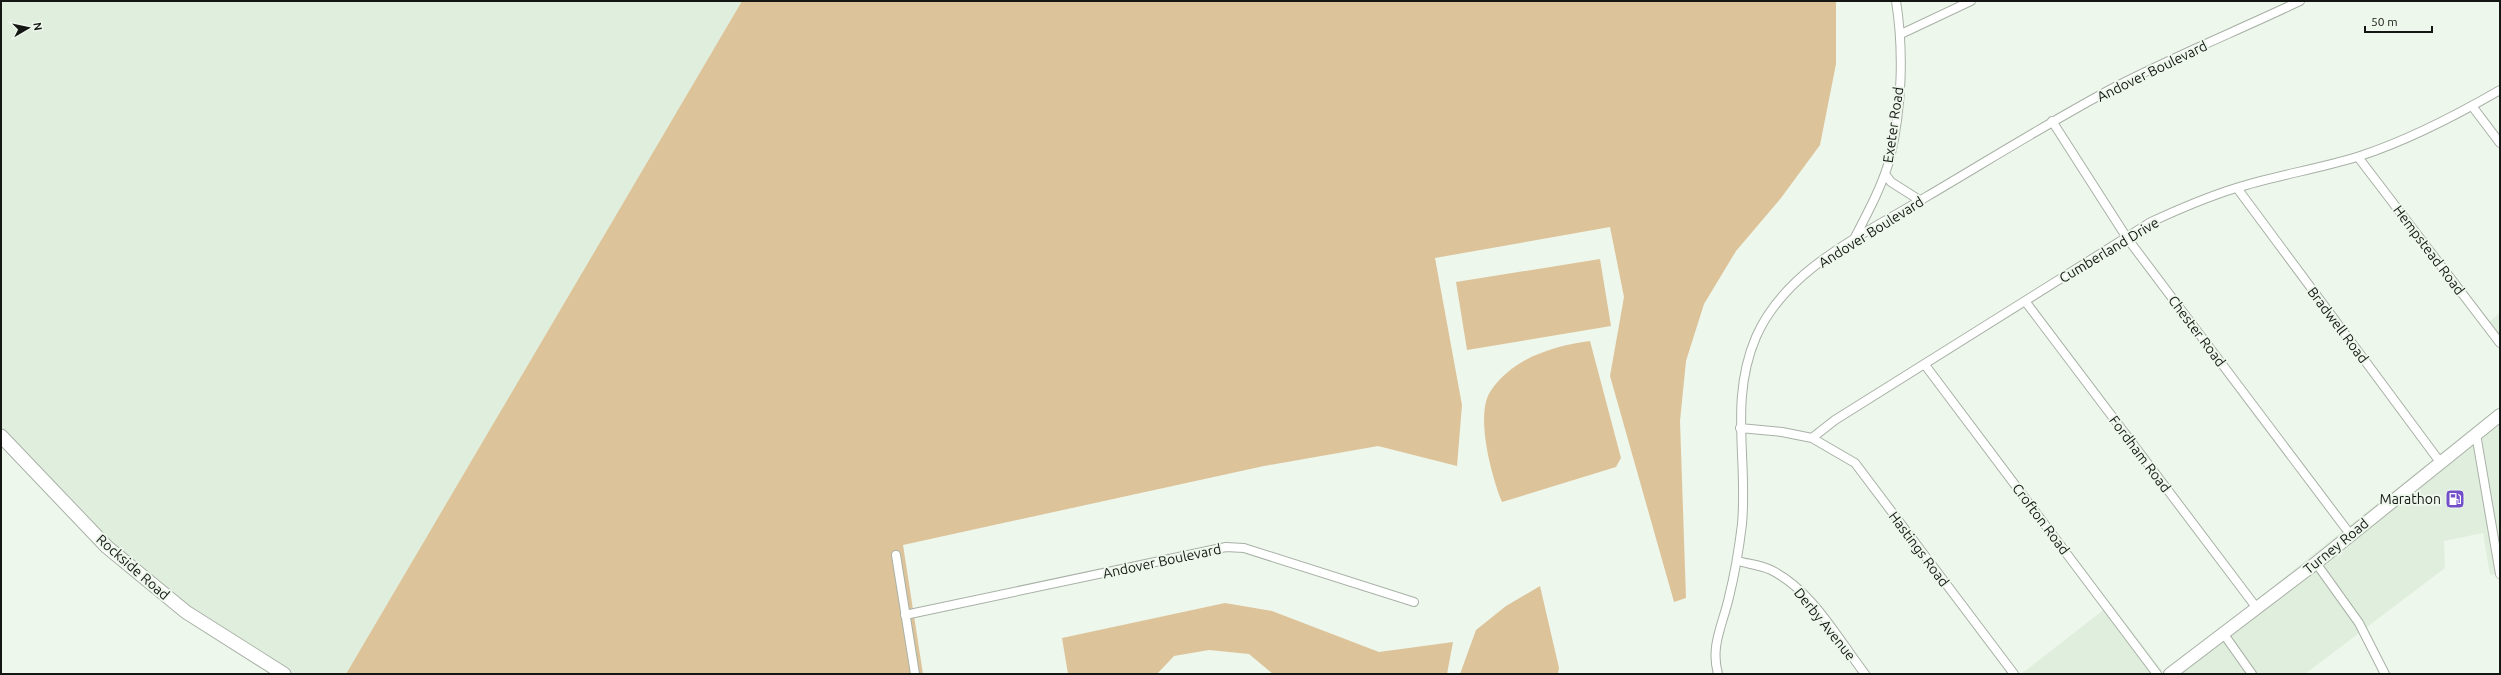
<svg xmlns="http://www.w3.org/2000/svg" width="2501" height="675" font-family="Ubuntu,sans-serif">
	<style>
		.built { fill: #e0efdd }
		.green { fill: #ddc399 }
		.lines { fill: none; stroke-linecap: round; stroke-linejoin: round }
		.minor-casing { stroke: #a8b1a6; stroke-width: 10 }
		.secondary-casing { stroke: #a8b1a6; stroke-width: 14 }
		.primary-casing { stroke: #a8b1a6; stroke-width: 15 }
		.minor { stroke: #fff; stroke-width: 8 }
		.secondary { stroke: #fff; stroke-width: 12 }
		.primary { stroke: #fff; stroke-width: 13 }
		.labels { text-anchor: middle; stroke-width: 4; stroke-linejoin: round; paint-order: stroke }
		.street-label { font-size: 14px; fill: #131612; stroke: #eef7ec }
		.poi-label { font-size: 14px; fill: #131612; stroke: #eef7ec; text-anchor: end }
	</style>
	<rect width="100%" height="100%" fill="#eef7ec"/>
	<path class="built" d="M1 1H742L346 674H286L244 650 107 547 1 436Z
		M2500 313V335L2489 322Z
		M2500 406V573L2490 575 2483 533 2444 541 2445 568 2305 674H2021L2111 604 2164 673Z"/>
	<path class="green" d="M742 1H1836V64L1820 145 1781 198 1736 251 1704 304 1686 361 1680 421 1686 598 1674 602 1610 376 1624 297 1610 227 1435 258 1462 405 1457 466 1378 446 1264 466 903 545 923 674H346Z
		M1600 259 1611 326 1467 350 1456 282Z
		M1590 341 1621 458 1616 467 1502 502C1492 478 1475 416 1490 392 1512 358 1553 346 1590 341Z
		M1540 586 1559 668 1558 674H1460L1476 630 1506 606Z
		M1225 603 1272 611 1379 652 1453 642 1447 674H1273L1249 654 1209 650 1174 656 1157 674H1068L1062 638Z"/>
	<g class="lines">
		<defs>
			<path id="minor" d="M1901 34 1971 1
				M2472 106 2500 143
				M2052 121 2127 238 2350 534
				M2358 157 2500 343
				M1885 174 1891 182 1921 201
				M2237 188 2440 462
				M1853 241C1867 214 1882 187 1890 158 1902 108 1904 51 1896 1
				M2025 301 2256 607
				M1925 365 2157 674
				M1740 428 1782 432 1812 438 1855 463 2014 674
				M2476 434 2500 574
				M1812 438 1835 420 2151 222C2179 209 2207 197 2236 188 2277 175 2319 169 2360 156 2409 140 2455 116 2500 90
				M896 555 915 674
				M1738 561C1748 564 1761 565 1771 570 1812 590 1838 639 1865 674
				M2316 563 2359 623 2385 674
				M905 615 1226 547 1244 548 1414 602
				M2223 633 2252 674
				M1718 674C1710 646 1723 624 1729 597 1735 573 1739 549 1742 524 1748 459 1729 400 1756 337 1786 268 1865 234 1926 197 1989 160 2051 121 2115 87 2175 56 2239 30 2300 1"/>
			<path id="secondary" d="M2170 674 2316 563 2500 415"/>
			<path id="primary" d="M1 436 107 547 186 612 284 674"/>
		</defs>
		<use href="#minor" class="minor-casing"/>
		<use href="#secondary" class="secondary-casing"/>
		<use href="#primary" class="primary-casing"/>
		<use href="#minor" class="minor"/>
		<use href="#secondary" class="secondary"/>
		<use href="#primary" class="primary"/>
	</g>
	<defs>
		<symbol id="fuel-square" viewBox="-11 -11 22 22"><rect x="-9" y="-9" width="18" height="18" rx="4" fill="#7350ca" stroke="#eef7ec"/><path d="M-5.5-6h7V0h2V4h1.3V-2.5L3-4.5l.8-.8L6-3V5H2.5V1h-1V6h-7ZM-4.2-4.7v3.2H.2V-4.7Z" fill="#fff"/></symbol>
	</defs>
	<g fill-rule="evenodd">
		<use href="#fuel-square" x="2444" y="488" width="22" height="22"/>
	</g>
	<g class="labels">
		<g class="street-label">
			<text transform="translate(2152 71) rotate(-26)" y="5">Andover Boulevard</text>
			<text transform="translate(1893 125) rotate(-82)" y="5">Exeter Road</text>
			<text transform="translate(1871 232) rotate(-32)" y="5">Andover Boulevard</text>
			<text transform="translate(2109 250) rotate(-31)" y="5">Cumberland Drive</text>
			<text transform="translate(2429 250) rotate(53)" y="5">Hempstead Road</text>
			<text transform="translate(2338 325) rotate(53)" y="5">Bradwell Road</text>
			<text transform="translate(2197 331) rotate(53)" y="5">Chester Road</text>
			<text transform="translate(2140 454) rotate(53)" y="5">Fordham Road</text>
			<text transform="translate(2041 519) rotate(53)" y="5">Crofton Road</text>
			<text transform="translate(2336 546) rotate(-39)" y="5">Turney Road</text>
			<text transform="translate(1919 549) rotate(53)" y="5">Hastings Road</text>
			<text transform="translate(1162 561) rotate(-12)" y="5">Andover Boulevard</text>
			<text transform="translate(133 567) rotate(41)" y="5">Rockside Road</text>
			<text transform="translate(1825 624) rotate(51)" y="5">Derby Avenue</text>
		</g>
		<g class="poi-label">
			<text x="2441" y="504">Marathon</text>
		</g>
	</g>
	<rect width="2501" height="675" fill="none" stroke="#131612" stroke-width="4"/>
	<g transform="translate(28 28) rotate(81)" stroke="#eef7ec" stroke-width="3" paint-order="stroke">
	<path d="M0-3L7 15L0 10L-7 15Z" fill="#131612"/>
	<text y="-6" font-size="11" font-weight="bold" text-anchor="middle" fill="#131612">N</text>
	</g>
	<path d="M2365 26v6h67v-6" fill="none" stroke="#131612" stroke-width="2"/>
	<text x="2371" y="26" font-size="12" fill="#131612" stroke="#eef7ec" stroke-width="3" paint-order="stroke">50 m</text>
</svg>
